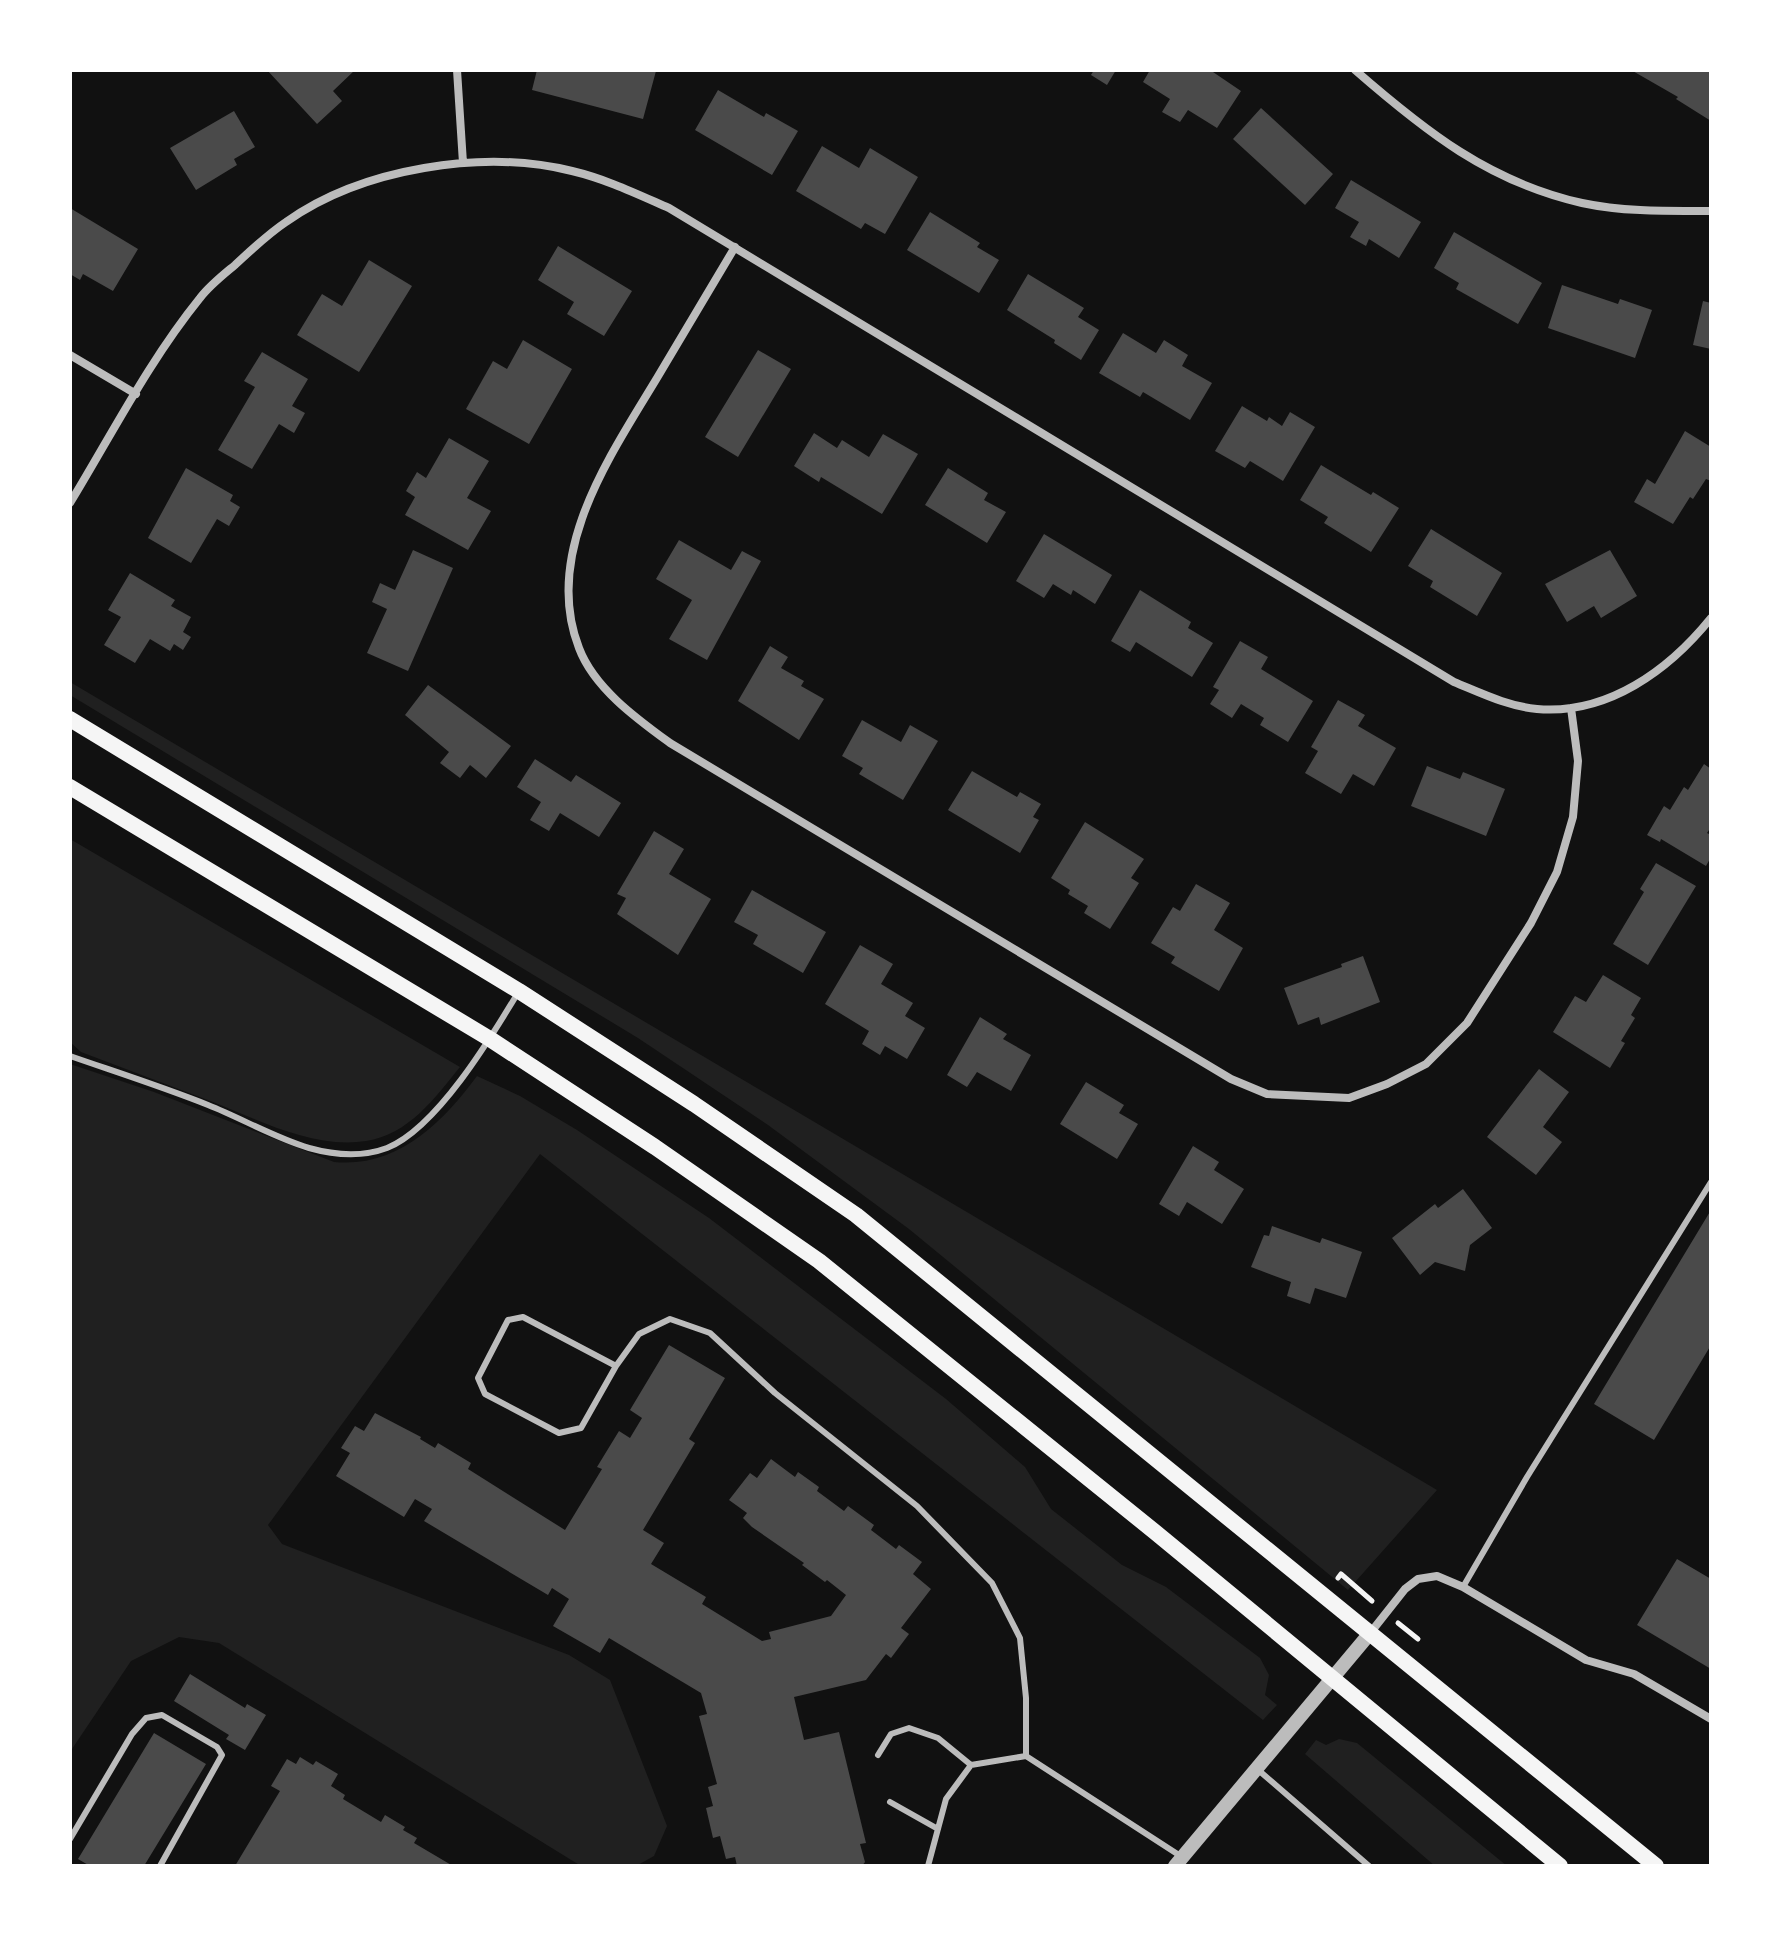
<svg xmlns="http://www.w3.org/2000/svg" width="1781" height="1936" font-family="Poppins,sans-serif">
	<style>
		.green { fill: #202020 }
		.building { fill: #4a4a4a }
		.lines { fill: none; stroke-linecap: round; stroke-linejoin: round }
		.path { stroke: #f5f5f5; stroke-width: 5 }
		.service { stroke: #bcbcbc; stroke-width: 6 }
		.minor { stroke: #bcbcbc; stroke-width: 8 }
		.tertiary { stroke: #bcbcbc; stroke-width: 14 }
		.secondary { stroke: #f5f5f5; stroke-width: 16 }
	</style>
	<rect width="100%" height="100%" fill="#111"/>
	<path class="green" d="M70 682 1437 1490 1348 1590 909 1229 768 1125 638 1038 70 695Z
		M70 839 460 1067C435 1098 408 1135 366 1141 314 1149 261 1121 213 1102 169 1085 125 1069 81 1052L70 1042Z
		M70 1064 154 1092 334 1162C398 1168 442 1123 477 1076L520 1096 577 1130 709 1218 946 1399 1025 1467 1051 1509 1122 1565 1166 1587 1260 1658 1269 1675 1265 1695 1277 1705 1263 1720 540 1154 268 1525 282 1544 569 1655 610 1680 667 1826 654 1856 636 1866H581L219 1643 179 1637 131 1661 70 1752Z
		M1339 1739 1357 1743 1507 1866H1435L1305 1754 1316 1740 1326 1745Z"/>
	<path class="building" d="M267 70H355L333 91 342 101 317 124Z
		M537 70H654L656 71 643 119 532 90Z
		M1094 70H1116L1107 85 1091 75Z
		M1150 70H1214L1213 72 1241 91 1217 128 1188 110 1180 122 1162 112 1170 99 1143 82Z
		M1631 70H1711V121L1676 99 1678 97Z
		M718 90 764 117 766 113 798 131 772 175 695 130Z
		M1261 108 1333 174 1305 205 1233 139Z
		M234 111 255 147 234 159 237 165 196 190 170 148Z
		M822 146 859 168 870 148 918 177 885 234 865 223 861 229 796 191Z
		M1351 180 1421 222 1399 258 1369 239 1366 246 1350 237 1359 222 1335 208Z
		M70 208 138 249 113 291 83 274 80 280 70 274Z
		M930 212 980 243 977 247 999 260 979 293 907 250Z
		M1454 232 1542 283 1518 324 1456 289 1459 283 1434 268Z
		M558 246 632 291 604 336 567 314 574 302 538 280Z
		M369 260 412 286 359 372 297 335 322 294 342 306Z
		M1028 274 1084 308 1078 317 1099 330 1081 360 1054 343 1055 340 1007 310Z
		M1562 285 1618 304 1620 299 1652 310 1635 358 1548 328Z
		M1703 301 1711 303V349L1693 345Z
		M1123 333 1156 353 1164 340 1188 355 1182 366 1212 383 1190 420 1143 392 1140 397 1099 373Z
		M523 340 572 369 529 444 466 409 493 361 507 369Z
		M758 350 791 369 738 457 705 437Z
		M262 352 308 379 292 406 305 413 294 433 279 424 252 469 218 450 255 387 244 381Z
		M1242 406 1267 421 1269 417 1282 426 1290 412 1315 427 1283 481 1250 461 1245 468 1215 451Z
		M1685 431 1711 447V481L1706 479 1693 499 1690 497 1673 524 1634 502 1647 479 1655 484Z
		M814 433 837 448 842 440 869 457 883 434 918 454 882 514 821 477 819 482 794 466Z
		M449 438 489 461 467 498 491 511 468 550 405 515 415 497 406 491 417 472 426 478Z
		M1321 465 1371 495 1373 492 1399 508 1371 552 1324 523 1328 517 1300 500Z
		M186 468 233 495 230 501 240 507 229 526 217 519 191 563 148 538Z
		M948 468 988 493 984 500 1006 512 987 543 925 505Z
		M1431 529 1502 573 1477 616 1430 587 1433 581 1408 566Z
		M1044 534 1112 575 1095 604 1073 590 1071 595 1053 584 1044 598 1016 581Z
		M679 540 731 570 742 551 761 561 707 660 669 639 692 600 656 579Z
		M413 550 453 568 408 671 367 653 387 609 372 602 380 583 395 590Z
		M1610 550 1637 596 1601 618 1594 606 1567 622 1545 584Z
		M130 573 175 600 171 606 191 617 183 632 191 637 183 650 174 644 170 651 150 639 135 663 104 645 121 617 108 610Z
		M1140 590 1191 622 1188 628 1213 643 1192 677 1136 642 1130 652 1111 641Z
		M1240 641 1268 657 1261 669 1313 701 1288 742 1260 725 1264 718 1241 704 1232 718 1210 704 1219 690 1213 687Z
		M770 646 788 657 781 668 804 681 801 686 824 699 799 740 738 701Z
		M428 685 511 746 486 778 470 765 460 778 440 763 449 752 405 715Z
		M1338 700 1365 715 1358 726 1396 748 1374 786 1353 774 1341 794 1305 773 1318 751 1311 747Z
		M862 720 901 742 910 725 938 741 903 800 859 774 863 768 842 756Z
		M535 759 571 782 576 775 621 803 599 837 560 813 549 831 530 820 541 802 517 787Z
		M1704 764 1711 769V827L1707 833 1711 835V857L1706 866 1661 839 1660 842 1647 835 1664 806 1670 810 1684 787 1688 790Z
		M1427 766 1460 779 1463 772 1505 789 1486 836 1411 806Z
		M972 771 1017 797 1020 792 1041 804 1033 817 1039 820 1020 853 948 810Z
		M1085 822 1144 859 1131 878 1139 883 1110 929 1084 913 1088 906 1068 894 1070 890 1051 878Z
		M654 831 684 849 669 874 711 899 678 955 617 914 626 898 617 894Z
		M1656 863 1696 886 1648 965 1613 944 1644 892 1640 889Z
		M1196 884 1230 903 1214 930 1243 948 1219 991 1171 963 1175 957 1151 943 1173 907 1180 911Z
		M752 890 826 932 803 973 753 944 758 935 734 922Z
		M860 945 893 964 881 984 913 1003 905 1016 925 1028 907 1059 885 1046 880 1055 862 1044 869 1031 825 1004Z
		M1363 956 1380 1002 1321 1025 1319 1017 1298 1025 1284 988 1342 967 1341 964Z
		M1603 975 1641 998 1631 1015 1635 1018 1621 1041 1625 1043 1610 1068 1553 1032 1575 996 1586 1002Z
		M980 1017 1007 1034 1003 1039 1031 1055 1011 1091 977 1072 967 1087 947 1075Z
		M1539 1069 1569 1092 1543 1127 1562 1142 1536 1175 1487 1137Z
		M1086 1082 1124 1105 1119 1113 1138 1124 1117 1159 1060 1124Z
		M1193 1146 1219 1162 1214 1170 1244 1189 1222 1224 1187 1202 1179 1216 1159 1204Z
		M1463 1189 1492 1228 1470 1245 1465 1271 1435 1262 1420 1275 1392 1238 1435 1204 1438 1208Z
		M1711 1210V1345L1654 1440 1594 1404Z
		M1272 1226 1320 1243 1322 1238 1362 1252 1346 1298 1315 1288 1310 1304 1287 1296 1291 1282 1251 1267 1264 1235 1269 1236Z
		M669 1345 725 1378 689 1439 695 1443 643 1530 664 1543 651 1564 706 1597 702 1604 762 1641 771 1639 769 1632 831 1616 846 1595 827 1580 825 1582 802 1565 804 1563 752 1527 743 1518 747 1513 729 1500 750 1473 757 1478 771 1459 795 1477 798 1472 819 1487 817 1491 844 1511 848 1506 874 1525 871 1530 896 1549 899 1545 922 1562 913 1574 931 1589 901 1628 909 1634 891 1658 886 1654 866 1680 794 1697 804 1740 839 1732 866 1843 860 1844 865 1862 862 1866H737L735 1857 726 1859 720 1836 713 1838 706 1808 713 1806 708 1787 717 1784 699 1716 707 1714 701 1693 609 1638 600 1653 553 1626 569 1599 552 1588 548 1595 424 1521 432 1509 415 1499 404 1517 336 1476 350 1453 341 1448 355 1426 364 1431 375 1413 421 1437 420 1439 435 1448 438 1443 471 1463 468 1469 565 1530 602 1469 597 1467 619 1431 630 1438 642 1418 630 1410Z
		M1677 1559 1711 1579V1669L1637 1625Z
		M190 1674 245 1708 247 1704 266 1715 245 1750 226 1739 229 1735 174 1701Z
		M154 1733 206 1764 144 1866H90L78 1859Z
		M300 1757 313 1765 316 1761 338 1774 331 1786 345 1795 343 1799 381 1822 385 1815 405 1827 403 1830 417 1838 414 1843 453 1866H235L280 1791 271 1786 287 1759 296 1764Z"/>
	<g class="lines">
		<path class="path" d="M1338 1578 1341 1574 1372 1601
			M1398 1623 1418 1639"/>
		<path class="service" d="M70 1056C116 1072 163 1087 208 1105 241 1118 275 1138 309 1148 334 1155 363 1157 387 1148 437 1128 492 1036 519 991
			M616 1366 581 1428 559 1433 485 1394 478 1378 508 1320 523 1317 616 1366 639 1334 670 1319 710 1333 775 1393 917 1506 992 1583 1020 1638 1026 1698V1756L1182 1857
			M1463 1587 1527 1477 1711 1182
			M878 1755 891 1734 909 1728 938 1738 971 1765
			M1256 1768 1369 1866
			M890 1802 938 1829
			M70 1839 132 1734 146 1718 162 1715 217 1747 222 1755 160 1866
			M928 1866 946 1799 971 1765 1026 1756"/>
		<path class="minor" d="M457 70 463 163
			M1355 70C1425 131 1489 182 1582 203 1624 212 1668 211 1711 211
			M735 247C709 291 683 334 657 378 610 456 542 553 579 648 594 688 637 719 670 743L1231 1079 1267 1094 1349 1098 1387 1084 1426 1064 1467 1023 1531 923 1557 872 1573 817 1578 761 1571 708
			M70 355 136 394
			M70 503C112 434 149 361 200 298 210 285 223 275 235 265 251 250 268 234 286 222 362 168 483 149 572 171 606 179 637 194 669 208L1454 682C1481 693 1507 706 1537 709 1608 715 1669 670 1711 618
			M1371 1632 1405 1589 1418 1579 1437 1576 1463 1587 1586 1660 1634 1674 1711 1719"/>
		<path class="tertiary" d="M1175 1866 1371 1632"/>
		<path class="secondary" d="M70 719 519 991 694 1104 856 1215 1656 1866
			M70 787 490 1039 655 1147 819 1261 1155 1532 1560 1866"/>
	</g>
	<rect width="1781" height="1936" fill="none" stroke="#ffffff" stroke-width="144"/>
</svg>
